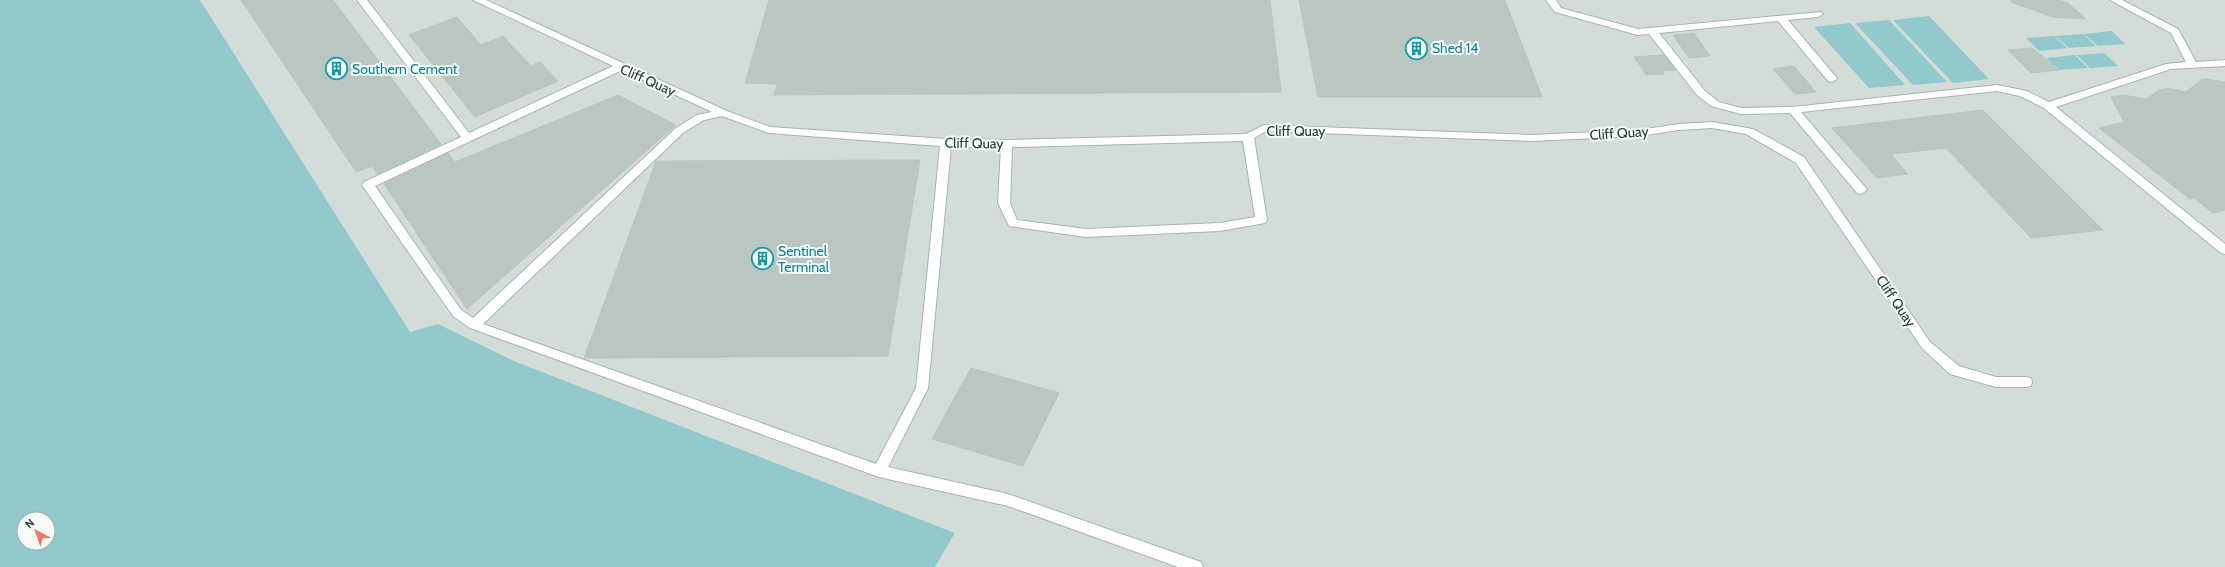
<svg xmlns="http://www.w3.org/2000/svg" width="2225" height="567" font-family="Cabin,sans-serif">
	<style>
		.built { fill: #d3dcd7 }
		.water { fill: #91c9cd; fill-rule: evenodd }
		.building { fill: #bac7c1; stroke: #b7c6be }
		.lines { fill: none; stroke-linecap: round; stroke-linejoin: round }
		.lane-casing { stroke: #a7b5ae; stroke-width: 2 }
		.lane { fill: #fff; fill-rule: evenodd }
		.labels { text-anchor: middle; stroke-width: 4; stroke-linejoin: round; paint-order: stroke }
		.culture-label { font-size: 14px; fill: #0d838f; stroke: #f5f9f7; text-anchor: start }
		.street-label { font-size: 14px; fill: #253d34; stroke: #f5f9f7 }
	</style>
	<rect width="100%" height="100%" fill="#e4ede8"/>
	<path class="built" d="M200 0H2225V567H935L955 533 514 361 438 324 410 332Z"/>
	<path class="water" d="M0 0H200L410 332 438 324 514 361 955 533 935 567H0ZM24 519H48V543H24Z
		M1929 16 1989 79 1953 83 1893 20Z
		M1889 20 1947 82 1913 85 1855 23Z
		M1850 23 1905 85 1869 88 1814 27Z
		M2112 31 2125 44 2098 46 2084 34Z
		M2083 34 2096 46 2069 48 2055 36Z
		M2054 36 2067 48 2039 51 2026 38Z
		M2104 53 2118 66 2090 68 2077 55Z
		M2075 55 2088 68 2059 70 2046 58Z"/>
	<path class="building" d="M241 0H333L441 144 377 174 372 166 356 172Z
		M769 0H1270L1281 92 774 95 777 84 745 83Z
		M1299 0H1505L1542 97H1318Z
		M2011 0H2059L2069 4 2086 19 2053 17 2011 2Z
		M457 17 481 45 503 36 531 66 540 62 558 81 475 117 409 35Z
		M1694 33 1710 56 1689 58 1673 35Z
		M2032 48 2059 70 2031 73 2008 50Z
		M1664 55 1676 70 1662 71 1664 74 1646 75 1634 57Z
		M1794 66 1816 92 1795 94 1773 69Z
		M2206 79 2225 82V210L2213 213 2194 198 2190 199 2099 128 2124 122 2111 97 2123 95 2146 99 2159 90 2168 88 2186 92 2201 80Z
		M618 95 676 125 467 309 384 184 448 153 455 162Z
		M1983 110 2103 230 2031 238 1946 148 1891 154 1908 174 1877 178 1832 128Z
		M920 160 888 356 584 358 656 161Z
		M971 368 1059 393 1023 466 932 439Z"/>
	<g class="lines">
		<defs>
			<path id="lane" d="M357 0H367L469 133 613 66 473 0H486L727 111 770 127 946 139 1007 140 1246 134 1264 125 1531 135 1639 130 1679 124 1712 122 1753 129 1804 157 1930 342 1959 366 1996 377H2026L2031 378 2032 382 2031 386 2026 387H1996L1950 374 1922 348 1796 163 1746 134 1712 128 1679 130 1639 136 1531 141 1266 131 1254 138 1267 220 1265 223 1220 231 1086 237 1009 226 998 203 1001 147H951L928 388 888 467 1008 494 1201 562 1203 567H1178L1008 506 879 477 470 328 453 316 362 185 364 182 461 137ZM622 70 712 112 697 115 676 128 473 318 461 310 375 186ZM722 116 769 133 940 146 916 388 876 464 483 324 684 132 704 120ZM1243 141 1255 217 1220 223 1086 229 1017 220 1010 203 1012 147Z
				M1546 0H1556L1561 8 1638 29 1821 12 1823 14 1818 17 1788 20 1836 77 1837 79 1832 82 1828 81 1778 21 1659 33 1705 91 1719 102 1741 108 1793 107 1997 85 2027 91 2049 102 2166 64 2186 62 2171 33 2110 0H2122L2178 29 2196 62 2225 60V66L2171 69 2056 107 2225 244V254L2221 253 2044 108 2020 96 1997 91 1801 112 1865 187 1867 190 1861 194 1857 193 1790 113 1741 114 1711 106 1697 95 1649 34 1638 35 1555 12Z"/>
		</defs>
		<use href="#lane" class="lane-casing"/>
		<use href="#lane" class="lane"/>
	</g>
	<defs>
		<symbol id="building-ring" viewBox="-11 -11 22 22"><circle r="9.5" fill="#f5f9f7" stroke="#0f9aa8" stroke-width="1.5"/><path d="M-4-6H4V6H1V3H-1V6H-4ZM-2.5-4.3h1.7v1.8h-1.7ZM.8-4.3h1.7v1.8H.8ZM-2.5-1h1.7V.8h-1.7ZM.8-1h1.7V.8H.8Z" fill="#0f9aa8"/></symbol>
	</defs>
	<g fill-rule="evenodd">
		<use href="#building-ring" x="1404" y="36" width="25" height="25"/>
		<use href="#building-ring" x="324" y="56" width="25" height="25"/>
		<use href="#building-ring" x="750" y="246" width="25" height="25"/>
	</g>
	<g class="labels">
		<g class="culture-label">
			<text x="1432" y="53">Shed 14</text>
			<text x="352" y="74">Southern Cement</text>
			<text x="778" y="256">Sentinel<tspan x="778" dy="16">Terminal</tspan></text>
		</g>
		<g class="street-label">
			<text transform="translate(648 80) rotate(24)" y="5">Cliff Quay</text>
			<text x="1296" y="136">Cliff Quay</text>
			<text transform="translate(1619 133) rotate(-4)" y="5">Cliff Quay</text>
			<text transform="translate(974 143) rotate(1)" y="5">Cliff Quay</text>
			<text transform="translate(1896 301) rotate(56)" y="5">Cliff Quay</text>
		</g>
	</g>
	<g transform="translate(36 531) rotate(319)"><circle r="19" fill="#f5f9f7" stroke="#a2aea9"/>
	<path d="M0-3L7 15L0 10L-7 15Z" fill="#e77b68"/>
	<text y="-6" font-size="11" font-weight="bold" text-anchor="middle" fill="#253d34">N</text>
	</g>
</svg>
